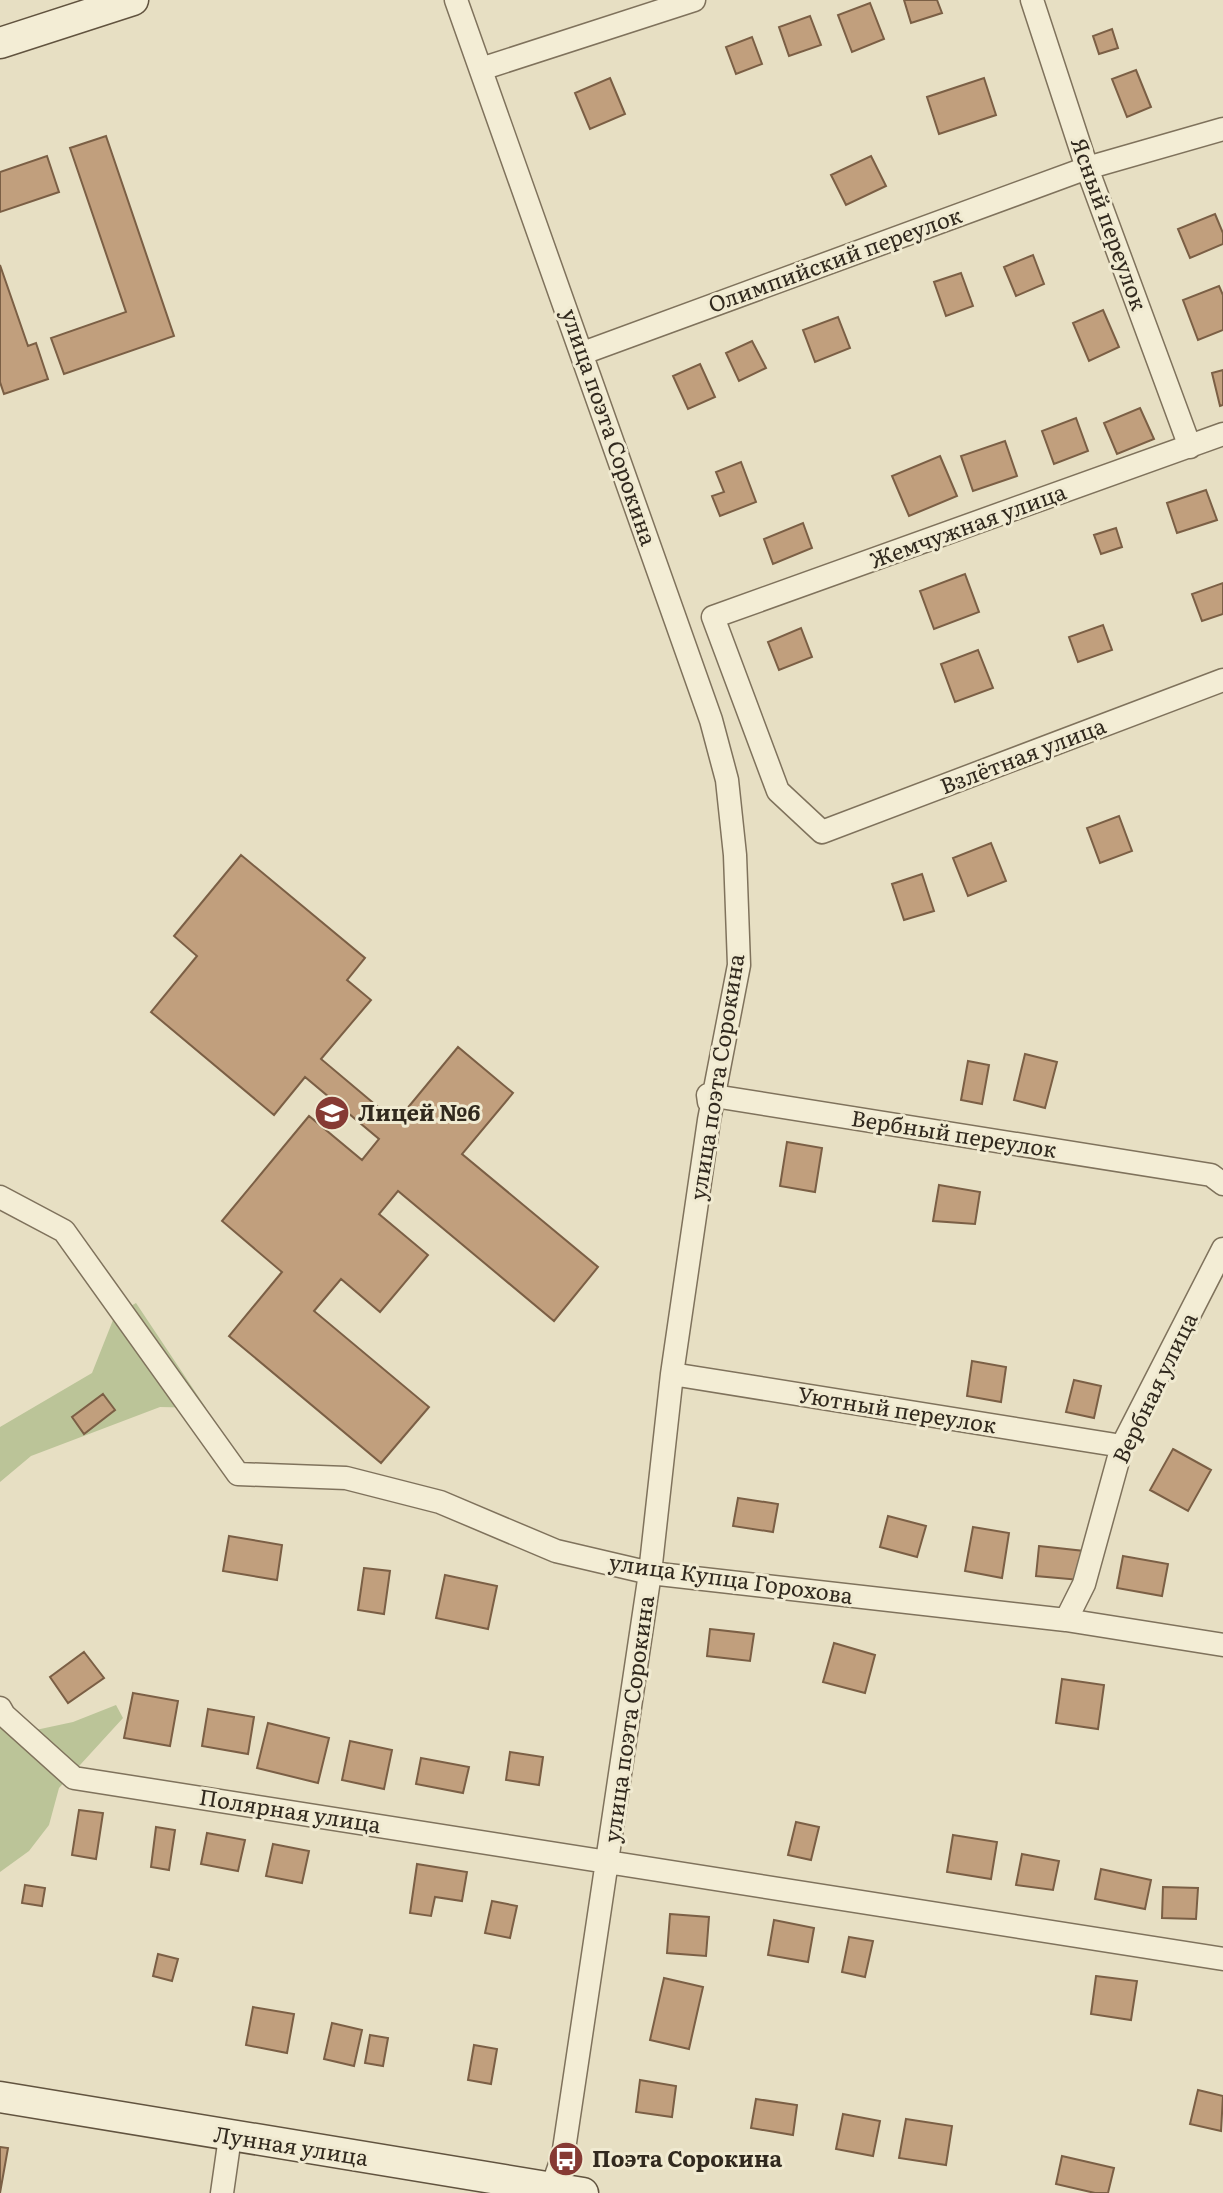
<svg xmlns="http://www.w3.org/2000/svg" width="1223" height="2193" font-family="Literata,serif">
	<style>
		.green { fill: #bbc498 }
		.building { fill: #c19f7d; stroke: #7b5f45; stroke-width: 2 }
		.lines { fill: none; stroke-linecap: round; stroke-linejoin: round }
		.street-casing { stroke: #7f725c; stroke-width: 25 }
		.secondary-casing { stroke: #61533f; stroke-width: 33 }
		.street { stroke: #f3edd5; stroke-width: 22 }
		.secondary { stroke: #f3edd5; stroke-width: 30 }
		.labels { text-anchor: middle; stroke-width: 6; stroke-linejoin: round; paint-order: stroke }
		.street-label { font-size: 22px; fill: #31291e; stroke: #f0ead1 }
		.poi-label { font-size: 22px; font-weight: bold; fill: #31291e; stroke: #f0ead1; text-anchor: start }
	</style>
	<rect width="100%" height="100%" fill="#e7dfc3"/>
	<path class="green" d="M136 1303 206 1408 160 1407 31 1456 0 1482V1427L92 1373 115 1315Z
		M116 1705 123 1718 59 1788 49 1825 29 1851 0 1872V1706L31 1731 73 1722Z"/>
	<path class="building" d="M904 0H937L942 13 911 23Z
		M870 3 884 39 852 52 838 15Z
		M810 16 821 45 789 56 779 27Z
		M1112 29 1118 48 1099 54 1093 36Z
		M752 37 762 64 736 74 726 47Z
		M1136 70 1151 107 1127 117 1112 79Z
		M610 78 625 114 590 129 575 93Z
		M984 78 996 115 939 134 927 97Z
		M106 136 174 336 64 374 51 338 126 312 70 148Z
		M47 156 59 192 0 212V172Z
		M871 156 886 186 846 205 831 175Z
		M1215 214 1223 233V244L1190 258 1178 229Z
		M1033 255 1044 284 1016 296 1004 267Z
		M0 265 28 346 36 343 48 379 4 394 0 382Z
		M961 273 973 306 946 316 934 282Z
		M1219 286 1223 295V330L1198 340 1183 300Z
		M1103 310 1119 347 1089 361 1073 323Z
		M838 317 850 348 815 362 803 330Z
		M752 341 766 368 739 381 726 353Z
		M700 364 715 397 688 409 673 376Z
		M1223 370V405L1220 406 1212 373Z
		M1140 408 1154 439 1117 454 1104 423Z
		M1076 418 1088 451 1054 464 1042 431Z
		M1005 441 1017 476 973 491 961 456Z
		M940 456 957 496 909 516 892 476Z
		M741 462 756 502 720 516 712 496 724 492 716 472Z
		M1206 490 1217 520 1177 533 1167 503Z
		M803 523 812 548 773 564 764 539Z
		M1116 528 1122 547 1101 554 1094 535Z
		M965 574 979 612 934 629 920 591Z
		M1223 583V614L1202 621 1192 594Z
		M1103 625 1112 650 1078 662 1069 637Z
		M801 628 812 657 779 670 768 642Z
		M978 650 993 688 955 702 941 664Z
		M1119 816 1132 851 1100 863 1087 828Z
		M991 843 1006 881 968 896 953 858Z
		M241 855 365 958 347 980 371 1000 321 1059 396 1122 458 1047 513 1093 462 1154 598 1267 554 1321 398 1191 379 1214 428 1255 380 1312 341 1279 314 1311 429 1407 381 1463 229 1336 282 1272 222 1221 309 1116 362 1160 379 1139 305 1077 274 1115 151 1012 197 956 174 936Z
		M922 874 934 911 904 920 892 884Z
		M1025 1054 1057 1062 1045 1108 1014 1100Z
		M968 1061 989 1065 982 1104 961 1100Z
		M787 1142 822 1148 815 1192 780 1186Z
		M939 1185 980 1192 975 1224 933 1221Z
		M972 1361 1006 1367 1001 1402 967 1396Z
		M1074 1380 1101 1386 1094 1418 1066 1412Z
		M103 1394 115 1410 84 1434 72 1417Z
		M1173 1449 1211 1470 1188 1511 1150 1490Z
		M738 1498 778 1504 773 1532 733 1526Z
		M888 1516 926 1526 917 1557 880 1547Z
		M973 1527 1009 1533 1002 1578 965 1571Z
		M229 1536 282 1545 277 1580 223 1571Z
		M1039 1546 1084 1551 1080 1580 1036 1576Z
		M1123 1556 1168 1564 1162 1596 1117 1588Z
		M364 1568 390 1571 384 1614 358 1610Z
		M445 1575 497 1586 488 1629 436 1618Z
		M710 1629 754 1634 750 1661 707 1656Z
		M834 1643 875 1655 865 1693 823 1682Z
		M84 1652 104 1678 68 1703 50 1677Z
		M1062 1679 1104 1685 1098 1729 1056 1723Z
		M133 1693 178 1701 170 1746 124 1738Z
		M208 1709 254 1717 248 1754 202 1746Z
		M268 1723 329 1738 318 1783 257 1768Z
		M350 1741 392 1750 384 1789 342 1780Z
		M510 1752 543 1757 539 1785 506 1780Z
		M421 1758 469 1767 463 1793 416 1784Z
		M79 1810 103 1813 96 1859 72 1855Z
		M796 1822 819 1827 811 1860 788 1855Z
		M156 1827 175 1830 169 1870 151 1867Z
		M207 1833 245 1840 238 1871 201 1864Z
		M953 1835 997 1842 991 1879 947 1872Z
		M273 1844 309 1851 302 1883 266 1876Z
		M1022 1854 1059 1861 1053 1890 1016 1885Z
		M417 1864 467 1872 462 1901 435 1897 431 1916 410 1913Z
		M1101 1869 1151 1880 1145 1909 1095 1899Z
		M25 1885 45 1888 42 1906 22 1903Z
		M1163 1887 1198 1888 1196 1919 1162 1918Z
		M492 1901 517 1906 510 1938 485 1933Z
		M670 1914 709 1917 706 1956 667 1953Z
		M774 1920 814 1928 808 1962 768 1955Z
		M849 1937 873 1941 865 1977 842 1972Z
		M158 1954 178 1959 172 1981 153 1976Z
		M1096 1976 1137 1981 1131 2020 1091 2014Z
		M664 1978 703 1987 689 2049 650 2040Z
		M253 2007 294 2014 287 2053 246 2045Z
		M332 2023 362 2030 354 2066 324 2059Z
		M370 2035 388 2038 383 2066 365 2063Z
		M474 2045 497 2049 491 2084 468 2080Z
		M640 2080 676 2086 672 2117 636 2112Z
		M1198 2090 1223 2096 1221 2131 1190 2124Z
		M756 2099 797 2105 793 2135 751 2128Z
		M843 2114 880 2121 873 2156 836 2149Z
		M906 2119 952 2126 946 2165 899 2158Z
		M0 2147 8 2148 0 2193Z
		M1062 2156 1114 2168 1108 2193H1095L1056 2184Z"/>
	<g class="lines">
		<defs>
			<path id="street" d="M456 0 711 720 727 780 735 855 739 965 709 1120 672 1374 650 1573 563 2156 550 2193
				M1032 0 1087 168 1190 447
				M481 69 694 0
				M583 353 1087 168 1223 129
				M1223 434 713 617 778 791 822 832 1223 680
				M709 1102 708 1095 1211 1175 1223 1184
				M0 1197 64 1231 238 1474 346 1478 440 1502 556 1551 650 1573 1066 1620 1223 1645
				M672 1374 1122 1446
				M1066 1620 1084 1584 1122 1446 1223 1249
				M0 1708 4 1715 74 1778 1223 1959
				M222 2193 230 2137"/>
			<path id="secondary" d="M0 43 133 0
				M0 2097 583 2193"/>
		</defs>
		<use href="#street" class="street-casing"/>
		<use href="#secondary" class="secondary-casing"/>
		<use href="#street" class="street"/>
		<use href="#secondary" class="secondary"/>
	</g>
	<defs>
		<symbol id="school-disc" viewBox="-11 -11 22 22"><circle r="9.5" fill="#863a34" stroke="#f0ead1"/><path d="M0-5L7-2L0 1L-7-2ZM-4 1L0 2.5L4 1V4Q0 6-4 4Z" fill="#fff"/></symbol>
		<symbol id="bus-disc" viewBox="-11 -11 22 22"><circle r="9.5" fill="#863a34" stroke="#f0ead1"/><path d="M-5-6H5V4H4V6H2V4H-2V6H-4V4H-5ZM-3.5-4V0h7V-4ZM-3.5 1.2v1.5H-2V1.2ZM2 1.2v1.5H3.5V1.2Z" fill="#fff"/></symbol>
	</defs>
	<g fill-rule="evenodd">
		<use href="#school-disc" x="312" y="1093" width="40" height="40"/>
		<use href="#bus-disc" x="546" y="2139" width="40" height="40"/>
	</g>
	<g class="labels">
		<g class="street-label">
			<text transform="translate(1109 224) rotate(70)" y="8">Ясный переулок</text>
			<text transform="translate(835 260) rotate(-20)" y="8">Олимпийский переулок</text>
			<text transform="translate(609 427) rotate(71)" y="8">улица поэта Сорокина</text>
			<text transform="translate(968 526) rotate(-20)" y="8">Жемчужная улица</text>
			<text transform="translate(1023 756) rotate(-21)" y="8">Взлётная улица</text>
			<text transform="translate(717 1077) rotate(-81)" y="8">улица поэта Сорокина</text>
			<text transform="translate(954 1134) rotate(9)" y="8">Вербный переулок</text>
			<text transform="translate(1155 1388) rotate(-64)" y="8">Вербная улица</text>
			<text transform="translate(897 1410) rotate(9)" y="8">Уютный переулок</text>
			<text transform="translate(731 1579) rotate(8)" y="8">улица Купца Горохова</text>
			<text transform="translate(629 1719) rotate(-82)" y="8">улица поэта Сорокина</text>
			<text transform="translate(290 1811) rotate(9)" y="8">Полярная улица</text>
			<text transform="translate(291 2146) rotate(9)" y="8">Лунная улица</text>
		</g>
		<g class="poi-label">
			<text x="358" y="1121">Лицей №6</text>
			<text x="592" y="2167">Поэта Сорокина</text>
		</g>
	</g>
</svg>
